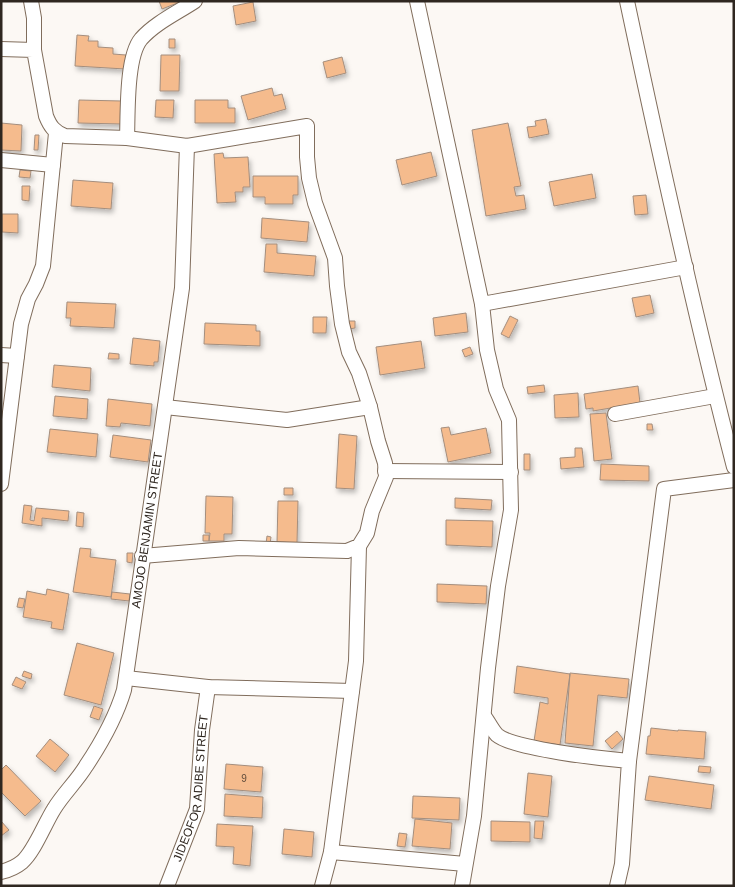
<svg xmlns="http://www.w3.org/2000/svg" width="735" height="887" font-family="Helvetica,sans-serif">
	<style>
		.building { fill: #f5bb8d; stroke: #a48e7e; filter: url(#shadow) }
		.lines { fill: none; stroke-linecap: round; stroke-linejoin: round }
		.minor-casing { stroke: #806d5c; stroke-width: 16 }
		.minor { stroke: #fff; stroke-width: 14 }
		.labels { text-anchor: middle; stroke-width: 5; stroke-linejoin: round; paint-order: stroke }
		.number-label { font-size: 10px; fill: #604c3b }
		.street-label { font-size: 12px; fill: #2f2720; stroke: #fff }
	</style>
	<defs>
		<filter id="shadow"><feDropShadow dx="2" dy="3.5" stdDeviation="2.5" flood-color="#0004"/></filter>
	</defs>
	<rect width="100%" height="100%" fill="#fcf8f4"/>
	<path class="building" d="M159 1H180V2L162 9Z
		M253 2 256 21 236 25 233 6Z
		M77 35 89 36 88 41H98V47L113 48V54L126 55 125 69 75 66Z
		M169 39H175V48H169Z
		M161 55H180L179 91H160Z
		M342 57 346 73 327 78 323 62Z
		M272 88 274 96 282 94 286 109 248 120 241 96Z
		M79 100 122 101 121 124 78 123Z
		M156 100H174L173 118 155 117Z
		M195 100H228V108H235V123H195Z
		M546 119 549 134 529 138 527 127 536 126 535 121Z
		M1 123 22 125 21 151 1 150Z
		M508 123 521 186 514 187 516 196 524 195 526 209 486 216 472 130Z
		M35 135H39L38 150H34Z
		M431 152 437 176 402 185 396 160Z
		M223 153 224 158 248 157 250 187H243V192H235L236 202 217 203 214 154Z
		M20 170 31 171 30 178 19 177Z
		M592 174 596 198 554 206 549 182Z
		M253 176H298V195H293V204H265V197H253Z
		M73 180 113 183 111 209 71 206Z
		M22 186H30L29 201 22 200Z
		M646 195 648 214 635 215 633 196Z
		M2 214H18V233L2 232Z
		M262 218 309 222 307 242 261 238Z
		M266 244H277V253L316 256 314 276 264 272Z
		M650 295 654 313 636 317 632 298Z
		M67 302 116 304 114 328 70 326 71 318H66Z
		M466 313 468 332 435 336 433 318Z
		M510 316 518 320 509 338 501 334Z
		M313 317H327L326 333H313Z
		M348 321H355V328L349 329Z
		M205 323 256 325V331H260V346L204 344Z
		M133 338 160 341 158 362H154V366L130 364Z
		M421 341 425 368 380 375 376 347Z
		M470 347 473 354 465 357 462 350Z
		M109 353 119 354V359H108Z
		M54 365 91 368 90 391 52 387Z
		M544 385 545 392 528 394 527 387Z
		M638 386 640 403 593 411V408L586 409 584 394Z
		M578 393 579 417 555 418 554 395Z
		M55 396 88 399 87 419 53 416Z
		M108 399 152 404 150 426 121 423 120 427 106 426Z
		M606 413 612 459 594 461 590 414Z
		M647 424H652L653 430H647Z
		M449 427 451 435 486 428 491 453 448 462 441 428Z
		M50 429 98 434 96 457 47 452Z
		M339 434 357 436 354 489 336 488Z
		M113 435 151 440 148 462 110 457Z
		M575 448H582L584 467 561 469 560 458 575 457Z
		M524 454H530V470H524Z
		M601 464 649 466V481L600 480Z
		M284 488H293V495H284Z
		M206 496 233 497 232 534H224V541H209L210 533H205Z
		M455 498 492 500 491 510 455 508Z
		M278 501H298L297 543 277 542Z
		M24 505 32 506 30 520 34 521 36 508 69 511 68 521 42 518V526L22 523Z
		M77 512 84 513 83 527 76 526Z
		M446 520 493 521 492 547 446 545Z
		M203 535H209V541H203Z
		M267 536 271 537 270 544H266Z
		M80 548 91 549 90 557 116 560 111 597 73 592Z
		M127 553H133L132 563 127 562Z
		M437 584 487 586 486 604 437 602Z
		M47 589 69 594 63 630 51 628 52 622 23 617 27 591 46 595Z
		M112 592 130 594 129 601 111 599Z
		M19 598 25 599 23 608 17 607Z
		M77 643 114 653 101 705 64 695Z
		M517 666 570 674 560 745 534 741 540 702 548 704V698L514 693Z
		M24 671 32 674 31 679 22 676Z
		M570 673 629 679 627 698 598 695 593 746 565 743Z
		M16 677 26 682 22 689 12 685Z
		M94 706 103 709 99 720 90 717Z
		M651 728 678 731V730L706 732 704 759 646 754 648 736H650Z
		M617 731 623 739 612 749 605 741Z
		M50 739 69 755 55 772 36 756Z
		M226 764 263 767 261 792 224 789Z
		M6 765 41 801 25 816 1 792V770Z
		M699 766 711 767 710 773 698 772Z
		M528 773 552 776 548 817 524 814Z
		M649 776 714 785 711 809 645 800Z
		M225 794 263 797 262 818 224 816Z
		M413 796 460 798 459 820 412 818Z
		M415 819 452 823 450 849 412 846Z
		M1 821 9 830 1 836Z
		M491 821 530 822V842L491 841Z
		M535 821H544L542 839 534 838Z
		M217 824 253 826 250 866 233 864 234 847 216 846Z
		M284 829 314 832 312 857 282 854Z
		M399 833 407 834 405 847 397 846Z"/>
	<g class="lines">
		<defs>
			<g id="minor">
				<path d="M31 1 34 18V50"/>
				<path d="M417 1 482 304 686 267"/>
				<path d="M627 1C660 157 694 313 734 467"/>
				<path d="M1 49 34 50 46 116C50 126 54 132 65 136L127 138 187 146 307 126V157L309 178 315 203 335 258 337 286 342 324 349 352 359 373 370 407 378 441 385 463 386 477 372 511 367 533 359 546 347 551 239 548 142 556"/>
				<path d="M127 138C128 114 126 57 141 39 155 23 177 13 195 1"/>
				<path d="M1 160 53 165"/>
				<path d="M1 355 17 356"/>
				<path d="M165 407 287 420 370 407"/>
				<path d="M615 414 715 396"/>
				<path d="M385 471 511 472"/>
				<path d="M1 484 21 324 28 299 36 284 43 266 56 133"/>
				<path d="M126 678 208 687 352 691"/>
				<path d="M484 716C488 721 492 730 497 735 513 749 605 759 629 761L622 864 617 886"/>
				<path d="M629 761 664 489 734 480"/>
				<path d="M331 852 465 864"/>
				<path id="s1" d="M1 872C9 870 16 867 22 862 34 852 45 823 54 809 63 794 77 781 86 766 102 742 116 717 124 690L182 288 187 146"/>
				<path id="s2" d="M167 886 197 809 202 730 208 687"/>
				<path d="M322 886 331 852 356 661 359 546"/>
				<path d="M462 886 474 816 488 668 498 586 511 510 509 420 496 389 487 350 482 304"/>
			</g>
		</defs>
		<use href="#minor" class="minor-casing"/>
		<use href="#minor" class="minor"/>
	</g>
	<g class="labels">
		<g class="number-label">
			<text x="244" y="782">9</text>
		</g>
		<g class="street-label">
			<text dy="4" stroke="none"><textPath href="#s1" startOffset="386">AMOJO BENJAMIN STREET</textPath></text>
			<text dy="4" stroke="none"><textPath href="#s2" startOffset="102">JIDEOFOR ADIBE STREET</textPath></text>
		</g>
	</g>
	<rect width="735" height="887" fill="none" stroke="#2f2720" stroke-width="5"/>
</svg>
